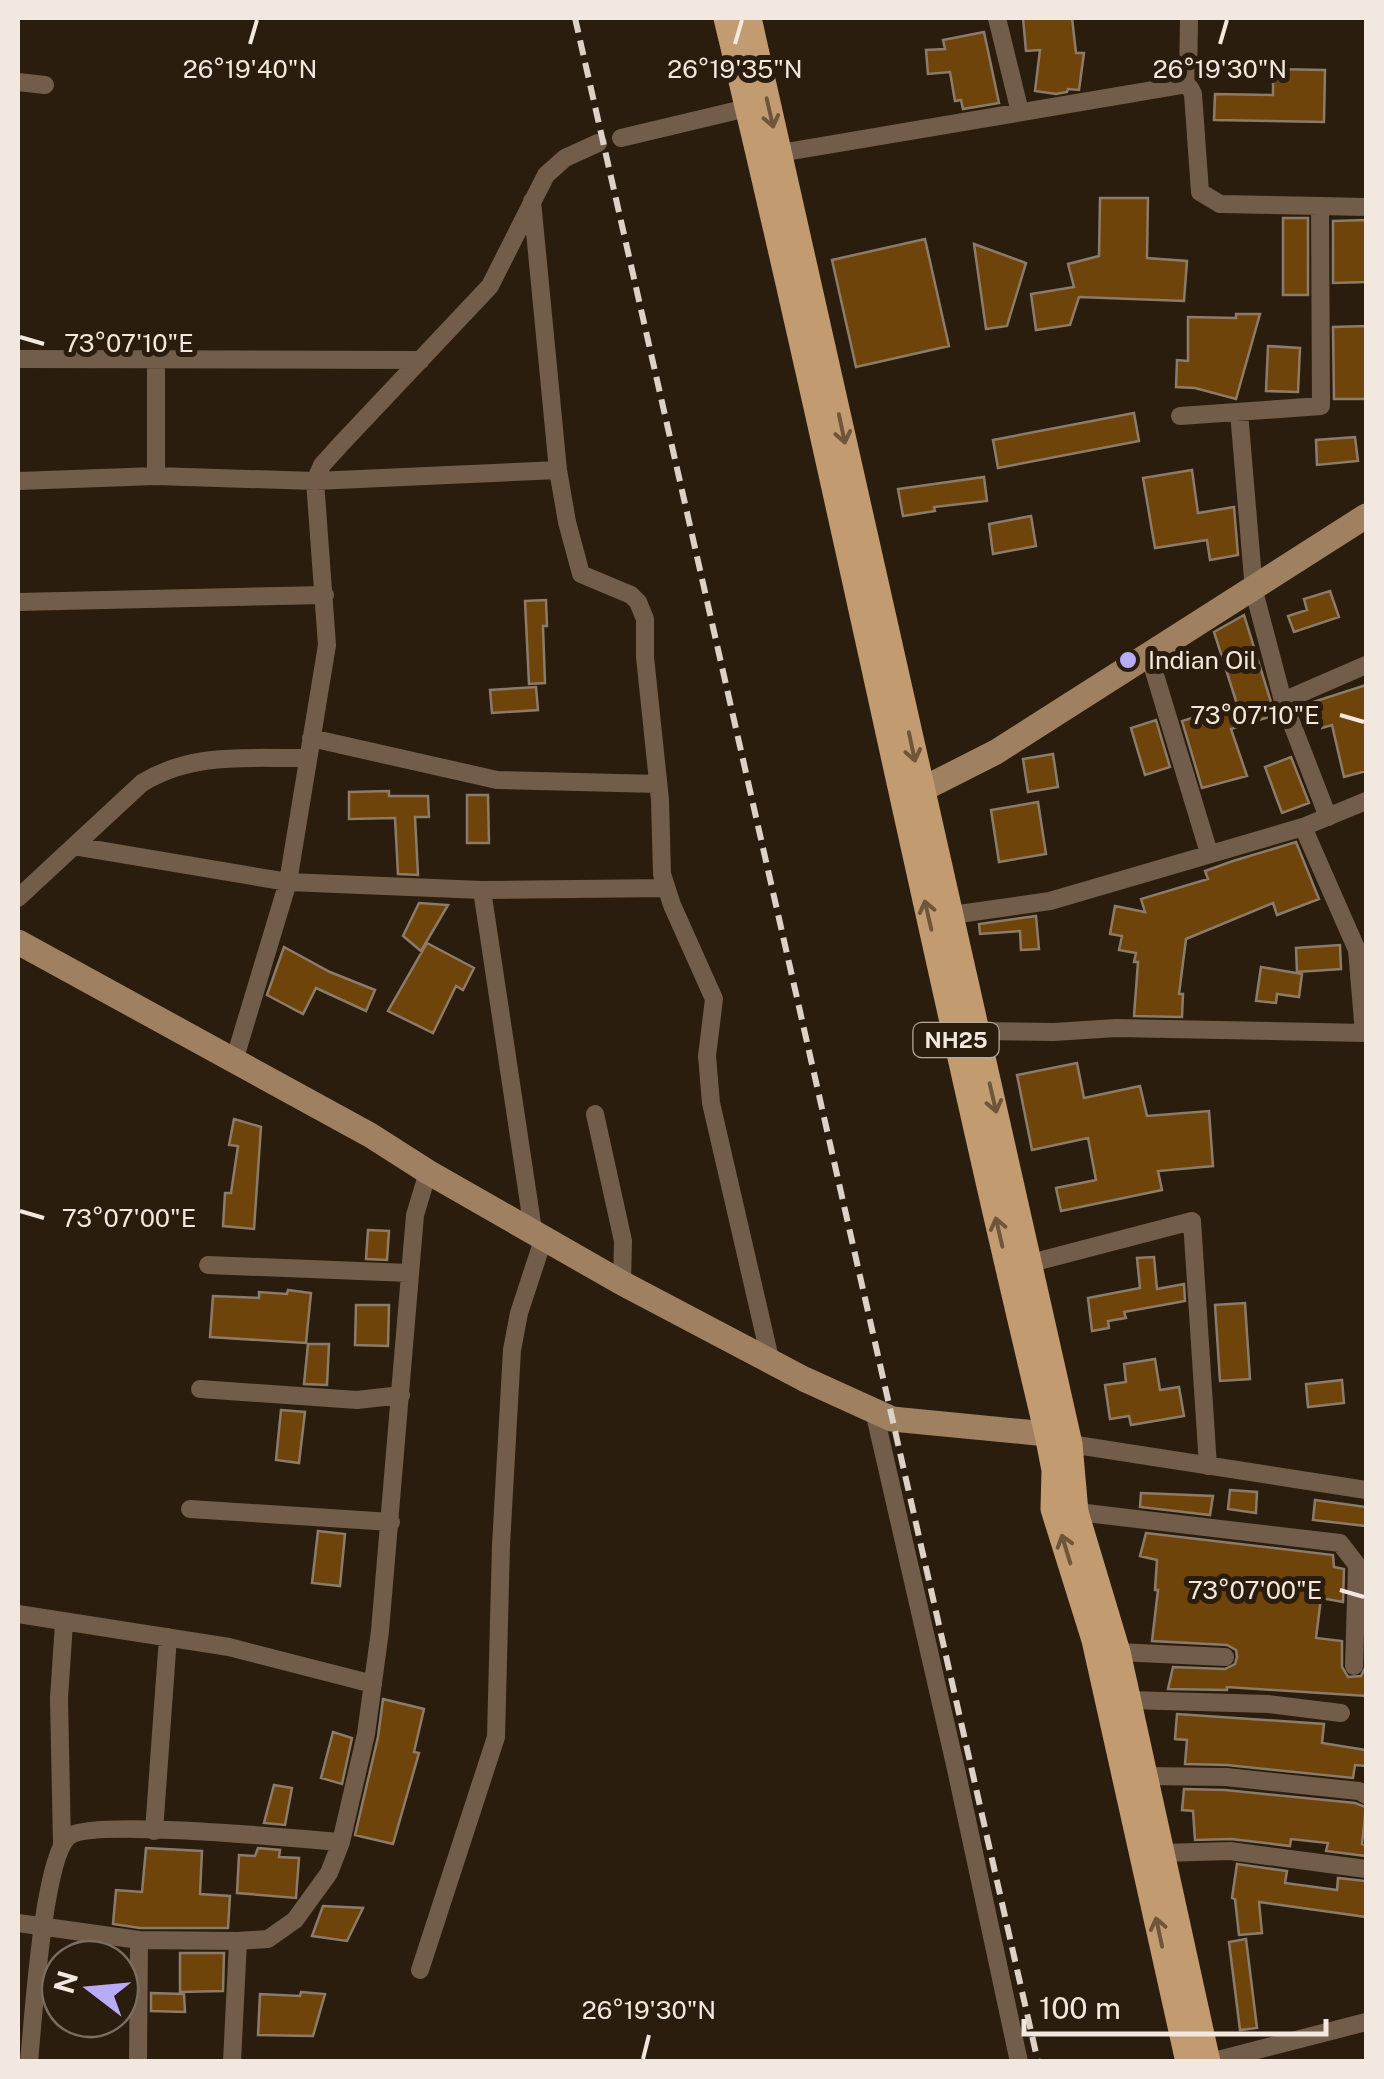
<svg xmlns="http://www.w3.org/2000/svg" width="1384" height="2079" font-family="'Public Sans',sans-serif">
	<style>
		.building { fill: #6e440b; stroke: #8c7b69; stroke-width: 2.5 }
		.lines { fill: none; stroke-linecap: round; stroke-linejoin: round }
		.street { stroke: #715d49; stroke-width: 18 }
		.secondary { stroke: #9f8060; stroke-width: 25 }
		.primary { stroke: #c39b71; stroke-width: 25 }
		.rail { stroke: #dcd2c8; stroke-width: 6; stroke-dasharray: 15 8; stroke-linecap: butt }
		.oneway { stroke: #6f563b }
		.ticks { fill: none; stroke: #f2e8df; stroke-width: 4 }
		.poi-dot { fill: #b8abf7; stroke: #2a1d0e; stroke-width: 4 }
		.labels { text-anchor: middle; stroke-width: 10; stroke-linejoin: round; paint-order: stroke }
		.shield { fill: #2a1d0e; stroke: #b6aba0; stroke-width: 2.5 }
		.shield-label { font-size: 22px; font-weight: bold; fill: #f2e8df }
		.poi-label { font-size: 25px; fill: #f2e8df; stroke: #2a1d0e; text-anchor: start }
		.ticks-label { font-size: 25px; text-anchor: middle; fill: #f2e8df; stroke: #2a1d0e; stroke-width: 10; stroke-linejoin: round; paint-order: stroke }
	</style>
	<rect width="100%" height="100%" fill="#2a1d0e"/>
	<path class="building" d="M1023 18H1072L1076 53H1084L1079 90 1068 89 1067 92 1056 94 1035 91 1040 50 1026 51Z
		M984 32 999 103 963 109 961 100 955 101 950 72 928 74 926 50 945 49 943 40Z
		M1273 69 1325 70 1324 122 1214 120 1215 94 1273 95Z
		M1100 198H1148L1147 258 1187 261 1184 301 1079 297 1070 325 1036 330 1031 294 1074 287 1068 264 1099 256Z
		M1283 218H1308V295H1283Z
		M1366 220V282L1333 283V221Z
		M925 239 949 346 856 367 832 260Z
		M974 244 1026 263 1007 326 986 329Z
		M1236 314H1260L1236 399 1195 388 1176 387 1177 360 1188 361V317L1236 318Z
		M1366 326V399H1334L1333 327Z
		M1268 346 1300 348 1298 392 1266 391Z
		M1134 413 1139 441 998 468 993 440Z
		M1355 437 1358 461 1317 465 1316 440Z
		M1192 470 1198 513 1234 507 1238 555 1210 560 1207 540 1155 548 1143 478Z
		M984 477 987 501 934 507 935 511 903 516 898 489Z
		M1031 516 1036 546 993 554 989 524Z
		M1330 591 1339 617 1294 632 1288 616 1307 610 1304 599Z
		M546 600 547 626H543L545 683 529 684 525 601Z
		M1244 615 1275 715 1231 729 1247 776 1202 788 1182 721 1237 704 1214 632Z
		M1366 685V771L1344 777 1332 725 1322 728 1313 702Z
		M536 687 538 710 492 713 490 690Z
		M1156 720 1170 767 1145 775 1131 728Z
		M1053 754 1058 787 1028 792 1023 759Z
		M1291 757 1309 803 1282 813 1265 767Z
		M389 791V796H428L429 817H415L418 875 398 874 395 818 349 819V792Z
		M467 795H488L489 843H467Z
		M1038 802 1046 854 999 862 991 810Z
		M1296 842 1319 899 1277 915 1273 903 1186 939 1179 994H1183L1182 1017 1134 1016 1138 962H1134L1136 953 1119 950 1122 936 1110 934 1115 906 1145 912 1141 899 1208 879 1205 871 1233 861Z
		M419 903 448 905 421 951 403 936Z
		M1036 916 1039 949 1021 950 1020 931 980 934 979 924Z
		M427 943 474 968 463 990 456 986 433 1033 388 1011Z
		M1340 945 1341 969 1297 972 1296 948Z
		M284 947 330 972 375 990 366 1011 316 988 303 1014 267 995Z
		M1261 967 1302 974 1299 997 1277 994 1276 1003 1256 1001Z
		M1077 1063 1084 1098 1140 1086 1147 1116 1209 1111 1213 1166 1158 1171 1162 1190 1061 1211 1056 1188 1096 1180 1088 1138 1032 1150 1017 1075Z
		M234 1119 261 1127 254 1229 223 1226 225 1193H231L238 1146 229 1145Z
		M368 1230 389 1231 387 1260 366 1259Z
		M1154 1257 1157 1289 1184 1284 1185 1301 1124 1312 1126 1318 1108 1321 1109 1328 1092 1331 1088 1298 1140 1288 1137 1258Z
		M288 1290 311 1293 306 1343 210 1337 213 1296 259 1298V1292L287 1294Z
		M1245 1303 1250 1379 1220 1381 1215 1305Z
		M356 1305H389L388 1346 355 1345Z
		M308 1344H329L327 1385 304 1384Z
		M1155 1359 1160 1390 1179 1387 1184 1416 1131 1425 1129 1416 1110 1419 1105 1385 1126 1382 1124 1364Z
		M1342 1380 1344 1403 1308 1407 1306 1384Z
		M281 1410 305 1412 299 1463 276 1460Z
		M1230 1490 1257 1492 1256 1513 1228 1509Z
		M1141 1493 1213 1496 1210 1515 1140 1507Z
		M1315 1500 1366 1507V1526L1313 1520Z
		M318 1531 345 1534 340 1586 312 1583Z
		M1146 1533 1333 1555 1334 1567 1344 1569 1343 1602 1321 1598 1316 1638 1342 1641V1667L1348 1677 1361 1676 1366 1666V1696L1227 1687V1690L1168 1689 1173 1667 1225 1669 1235 1664 1237 1657 1236 1650 1227 1645 1152 1641 1158 1590H1155L1157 1560 1140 1556Z
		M383 1699 424 1709 414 1752 419 1753 393 1844 355 1835 378 1737Z
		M1177 1714 1324 1724 1322 1743 1366 1750V1766L1355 1765 1353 1778 1227 1765 1185 1764 1187 1740 1175 1739Z
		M333 1732 352 1738 342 1784 321 1778Z
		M274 1785 292 1788 285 1825 264 1823Z
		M1184 1789 1225 1790 1355 1803 1366 1807 1362 1844 1366 1845V1856L1326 1851 1328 1843 1291 1839 1290 1846 1231 1839 1195 1840 1193 1811 1182 1810Z
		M146 1848 202 1851 200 1894 230 1896 228 1928H140L113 1924 116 1890 142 1892Z
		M258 1848 280 1850 279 1857 299 1858 296 1898 237 1893 239 1855 255 1856Z
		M1237 1864 1287 1871 1285 1883 1337 1890 1338 1878 1366 1881V1917L1259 1902 1262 1933 1239 1935 1235 1899 1232 1898Z
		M323 1906 363 1908 347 1941 312 1936Z
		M1246 1939 1257 2028 1240 2030 1229 1942Z
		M180 1953H224L223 1991 180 1992Z
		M301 1992 325 1994 313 2036 258 2035 260 1994 300 1996Z
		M151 1993 184 1994 185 2012 151 2011Z"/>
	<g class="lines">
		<path class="street" d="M997 18 1020 112
			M18 82 45 85
			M1188 84 1189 18
			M621 138 747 108
			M780 153 1188 84 1193 94 1200 192 1220 204 1320 206
			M532 201 558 470 567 522 581 574 631 595 638 602 645 619V657L660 800 662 874 672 905 714 999 707 1056 711 1103 771 1363
			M18 359 421 360
			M1239 412 1254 591 1283 701 1328 817
			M1180 416 1321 406 1320 206 1366 207
			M156 476 315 481 558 470
			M18 481 156 476V359
			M18 602 325 595
			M1149 655 1209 853
			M1283 701 1366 665
			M311 738 497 780 658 784
			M1303 827 1357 950 1364 1033
			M74 846 288 882 482 890 665 888
			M482 890 533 1230
			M18 898 142 783C194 751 250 759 308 758
			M952 915 1050 901 1303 827 1366 801
			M978 1031 1054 1032 1116 1028 1366 1033
			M234 1061 288 882 327 645 315 481 322 465 341 444 490 286 546 175 565 158 598 143
			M595 1114 623 1241 622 1283
			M1031 1263 1192 1221 1208 1466
			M208 1265 409 1273
			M200 1389 357 1400 401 1395
			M874 1411 956 1769 1019 2062
			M1070 1444 1366 1490
			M190 1509 391 1522
			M1069 1511 1340 1543 1357 1565 1354 1666
			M18 1614 229 1647 373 1684
			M1118 1652 1225 1657
			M1128 1700 1268 1704 1341 1713
			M1145 1776 1226 1777 1359 1791 1366 1795
			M154 1831 168 1637
			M62 1844 59 1698 64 1623
			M1162 1853 1230 1851 1366 1869
			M18 1923 139 1940 238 1941
			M420 1970 496 1737 501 1545 512 1350 519 1313 544 1237
			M29 2062C33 2022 43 1860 68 1837 89 1818 301 1839 341 1842
			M138 2062 139 1940
			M232 2062 238 1941 268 1939 295 1920 329 1873 341 1842 366 1734 380 1631 415 1215 428 1172
			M1210 2062 1366 2022"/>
		<path class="secondary" d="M921 790 996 752 1366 516
			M18 942 370 1135 428 1172 622 1283 804 1379 892 1419 1047 1434"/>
		<path class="primary" d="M726 18C839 488 934 963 1047 1434L1054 1470 1053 1509 1094 1640 1188 2062
			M749 18 1070 1444 1076 1512 1118 1652 1208 2062"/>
		<path class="rail" d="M575 18 1038 2062"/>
	</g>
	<defs><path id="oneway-shaft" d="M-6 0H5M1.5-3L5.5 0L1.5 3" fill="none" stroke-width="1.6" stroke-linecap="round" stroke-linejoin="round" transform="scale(2.5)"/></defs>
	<g class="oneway">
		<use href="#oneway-shaft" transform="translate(770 113) rotate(77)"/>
		<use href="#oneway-shaft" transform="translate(842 429) rotate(78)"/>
		<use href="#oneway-shaft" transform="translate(912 747) rotate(78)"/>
		<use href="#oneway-shaft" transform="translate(928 915) rotate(-103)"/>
		<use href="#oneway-shaft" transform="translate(993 1098) rotate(77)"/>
		<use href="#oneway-shaft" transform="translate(999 1232) rotate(-103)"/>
		<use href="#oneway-shaft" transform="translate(1066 1549) rotate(-107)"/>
		<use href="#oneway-shaft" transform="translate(1159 1932) rotate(-102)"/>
	</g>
	<path class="ticks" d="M250 44 257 20M735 44 742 20M1220 44 1227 20M20 337 44 344M1340 715 1364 722M20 1211 44 1218M1340 1590 1364 1597M643 2059 649 2035"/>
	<circle class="poi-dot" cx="1128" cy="660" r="10"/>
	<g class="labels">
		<rect class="shield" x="913.5" y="1023" width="85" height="34" rx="8"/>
		<g class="shield-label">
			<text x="956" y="1048">NH25</text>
		</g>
		<g class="poi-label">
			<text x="1148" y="669">Indian Oil</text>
		</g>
	</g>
	<g class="ticks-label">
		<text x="250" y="78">26°19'40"N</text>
		<text x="735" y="78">26°19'35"N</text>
		<text x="1220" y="78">26°19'30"N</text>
		<text x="129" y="352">73°07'10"E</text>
		<text x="1255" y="724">73°07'10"E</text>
		<text x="129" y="1227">73°07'00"E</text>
		<text x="1255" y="1599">73°07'00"E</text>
		<text x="649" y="2019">26°19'30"N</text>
	</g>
	<rect width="1384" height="2079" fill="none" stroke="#f2e8df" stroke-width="40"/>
	<g transform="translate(90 1989) rotate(286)"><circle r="48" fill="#2a1d0e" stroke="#7a6e62" stroke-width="2.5"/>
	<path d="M0-8L18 38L0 25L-18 38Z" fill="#b8abf7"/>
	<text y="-15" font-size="28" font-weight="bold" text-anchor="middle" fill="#f2e8df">N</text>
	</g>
	<path d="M1024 2019v15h302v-15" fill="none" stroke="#f2e8df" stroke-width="5"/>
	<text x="1039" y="2019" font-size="30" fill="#f2e8df" stroke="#2a1d0e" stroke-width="8" paint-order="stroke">100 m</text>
</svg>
